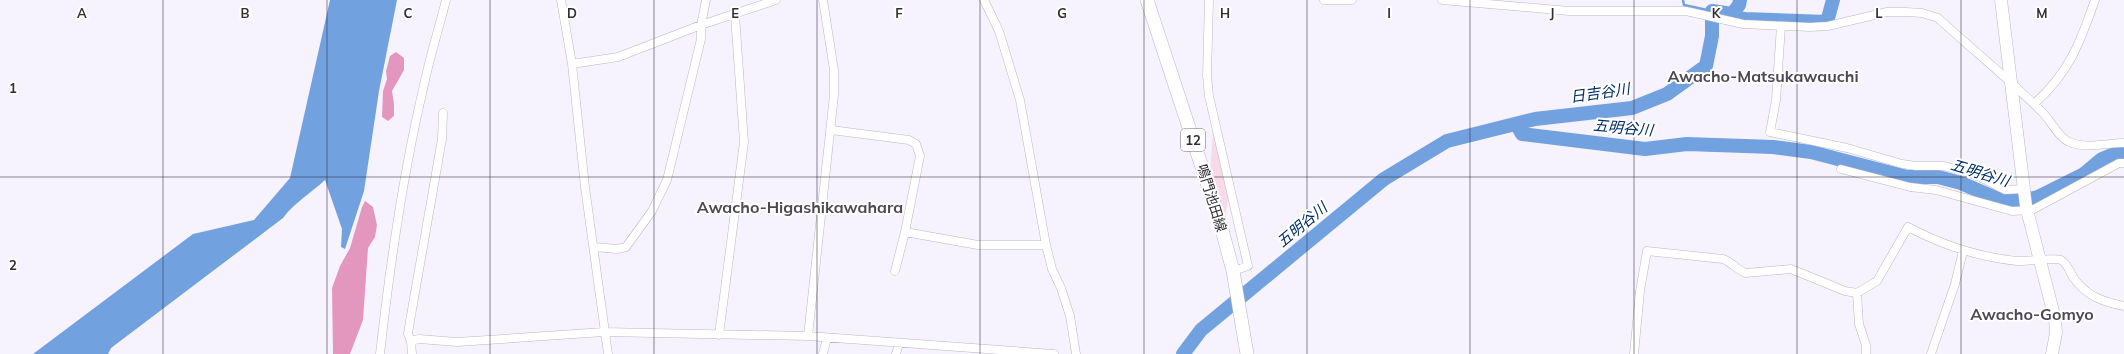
<svg xmlns="http://www.w3.org/2000/svg" width="2124" height="354" font-family="Mulish,'Noto Sans JP',sans-serif">
	<style>
		.green { fill: #f8dae8 }
		.forest { fill: #e397bf }
		.water { fill: #72a1df }
		.lines { fill: none; stroke-linecap: round; stroke-linejoin: round }
		.stream { stroke: #72a1df; stroke-width: 2.5 }
		.river { stroke: #72a1df; stroke-width: 14 }
		.street-casing { stroke: #bbb7c3; stroke-width: 9 }
		.secondary-casing { stroke: #bbb7c3; stroke-width: 13 }
		.primary-casing { stroke: #bbb7c3; stroke-width: 14 }
		.street { stroke: #fff; stroke-width: 8 }
		.secondary { stroke: #fff; stroke-width: 12 }
		.primary { stroke: #fff; stroke-width: 13 }
		.grid { fill: none; stroke: #2f2e33; stroke-width: 1; stroke-opacity: 0.55 }
		.labels { text-anchor: middle; stroke-width: 4; stroke-linejoin: round; paint-order: stroke }
		.shield { fill: #fff; stroke: #6d6d70; stroke-width: 1 }
		.shield-label { font-size: 13px; font-weight: bold; fill: #2f2e33 }
		.street-label { font-size: 14px; fill: #2f2e33; stroke: #fff }
		.water-label { font-size: 15px; font-style: italic; fill: #002d63; stroke: #fff }
		.quarter-label { font-size: 16px; font-weight: bold; fill: #4d4953; stroke: #fff }
		.grid-label { font-size: 13px; text-anchor: middle; font-weight: bold; fill: #2f2e33; stroke: #fff; stroke-width: 4; stroke-linejoin: round; paint-order: stroke }
	</style>
	<rect width="100%" height="100%" fill="#f6f2fe"/>
	<path class="green" d="M1213 131 1229 193 1225 217 1210 175Z"/>
	<path class="forest" d="M396 52 404 58V70L392 91 394 104V116L388 121 382 117 383 91 387 79 386 71 390 56Z
		M365 201 373 207 377 225 375 237 368 248 363 320 350 354H333L332 288 340 266 350 248 362 207Z"/>
	<path class="water" d="M330 0H397L379 91 364 191 345 249 341 247 342 229 325 180C310 194 295 202 283 218L111 348 108 354H33L193 234 254 220 290 178Z"/>
	<g class="lines">
		<path class="stream" d="M1683 0 1684 5 1712 11"/>
		<path class="river" d="M1732 14 1737 18 1745 19 1827 22 1833 0
			M1517 125 1522 134 1645 149 1687 144 1773 147 1811 152 1907 177H1938L1961 183 1998 199 2020 201 2038 197 2084 174 2102 159 2117 153H2124
			M1183 354 1201 330 1384 179 1447 141 1535 119 1632 108 1667 94 1706 66 1712 36V11L1732 14 1739 5 1740 0"/>
		<defs>
			<path id="street" d="M561 0 572 64
				M984 0 999 31 1020 100 1046 245 1052 269 1061 288 1070 316 1076 354
				M1209 0 1207 76 1209 96 1248 266 1233 271
				M1324 0H1352
				M1442 0 1569 11H1686L1743 24 1810 27 1828 26 1887 12H1906L1922 13 1938 18 1948 27C1979 55 2011 81 2041 111 2051 120 2057 136 2069 142 2085 149 2108 143 2124 143
				M1781 26 1776 100 1770 132 1847 148 1902 164 1916 166H1943L1960 170 1980 177 2005 190 2023 189
				M2034 104C2069 73 2080 43 2095 0
				M443 113 442 139 410 321 408 334 411 341 419 339 457 342 604 332 808 336 1054 354
				M831 130 909 140 916 144 920 156 905 232
				M1841 169 1910 187 1936 190 2012 211 2032 210 2119 163H2124
				M594 247 617 249 626 247 652 211 667 180 701 39V25L706 0
				M895 271 905 232 978 245H1046
				M1857 293 1859 324 1866 345V354
				M719 335 744 142 735 15
				M808 336 834 95V70L823 0
				M411 341 412 354
				M380 354C390 264 403 173 424 85 430 56 439 28 446 0
				M608 354 585 187 572 64 618 57 701 25 776 0
				M823 354 827 338
				M896 354 899 343
				M1634 354 1640 291 1647 251 1723 259C1733 263 1737 270 1746 273L1791 269 1845 291 1857 293 1877 281 1908 227C1942 245 1978 257 2017 261 2028 262 2055 257 2061 260 2067 263 2070 272 2073 277 2086 296 2103 302 2124 306
				M1931 354 1955 284 1963 251"/>
			<path id="secondary" d="M2001 0 2026 206 2055 319 2056 333 2052 354"/>
			<path id="primary" d="M1147 0 1220 222 1233 271 1247 354"/>
		</defs>
		<use href="#street" class="street-casing"/>
		<use href="#secondary" class="secondary-casing"/>
		<use href="#primary" class="primary-casing"/>
		<use href="#street" class="street"/>
		<use href="#secondary" class="secondary"/>
		<use href="#primary" class="primary"/>
	</g>
	<path class="grid" d="M163 0V354M327 0V354M490 0V354M654 0V354M817 0V354M980 0V354M1144 0V354M1307 0V354M1470 0V354M1634 0V354M1797 0V354M1961 0V354M0 177H2124"/>
	<g class="labels">
		<rect class="shield" x="1181" y="129" width="24" height="22" rx="3"/>
		<g class="shield-label">
			<text x="1193" y="145">12</text>
		</g>
		<g class="street-label">
			<text transform="translate(1212 198) rotate(73)" y="5">鳴門池田線</text>
		</g>
		<g class="water-label">
			<text transform="translate(1600 93) rotate(-8)" y="5">日吉谷川</text>
			<text transform="translate(1623 128) rotate(5)" y="5">五明谷川</text>
			<text transform="translate(1980 173) rotate(17)" y="5">五明谷川</text>
			<text transform="translate(1302 225) rotate(-40)" y="5">五明谷川</text>
		</g>
		<g class="quarter-label">
			<text x="1763" y="82">Awacho-Matsukawauchi</text>
			<text x="800" y="213">Awacho-Higashikawahara</text>
			<text x="2032" y="320">Awacho-Gomyo</text>
		</g>
	</g>
	<g class="grid-label">
		<text x="82" y="18">A</text>
		<text x="245" y="18">B</text>
		<text x="408" y="18">C</text>
		<text x="572" y="18">D</text>
		<text x="735" y="18">E</text>
		<text x="899" y="18">F</text>
		<text x="1062" y="18">G</text>
		<text x="1225" y="18">H</text>
		<text x="1389" y="18">I</text>
		<text x="1552" y="18">J</text>
		<text x="1716" y="18">K</text>
		<text x="1879" y="18">L</text>
		<text x="2042" y="18">M</text>
		<text x="13" y="93">1</text>
		<text x="13" y="270">2</text>
	</g>
</svg>
